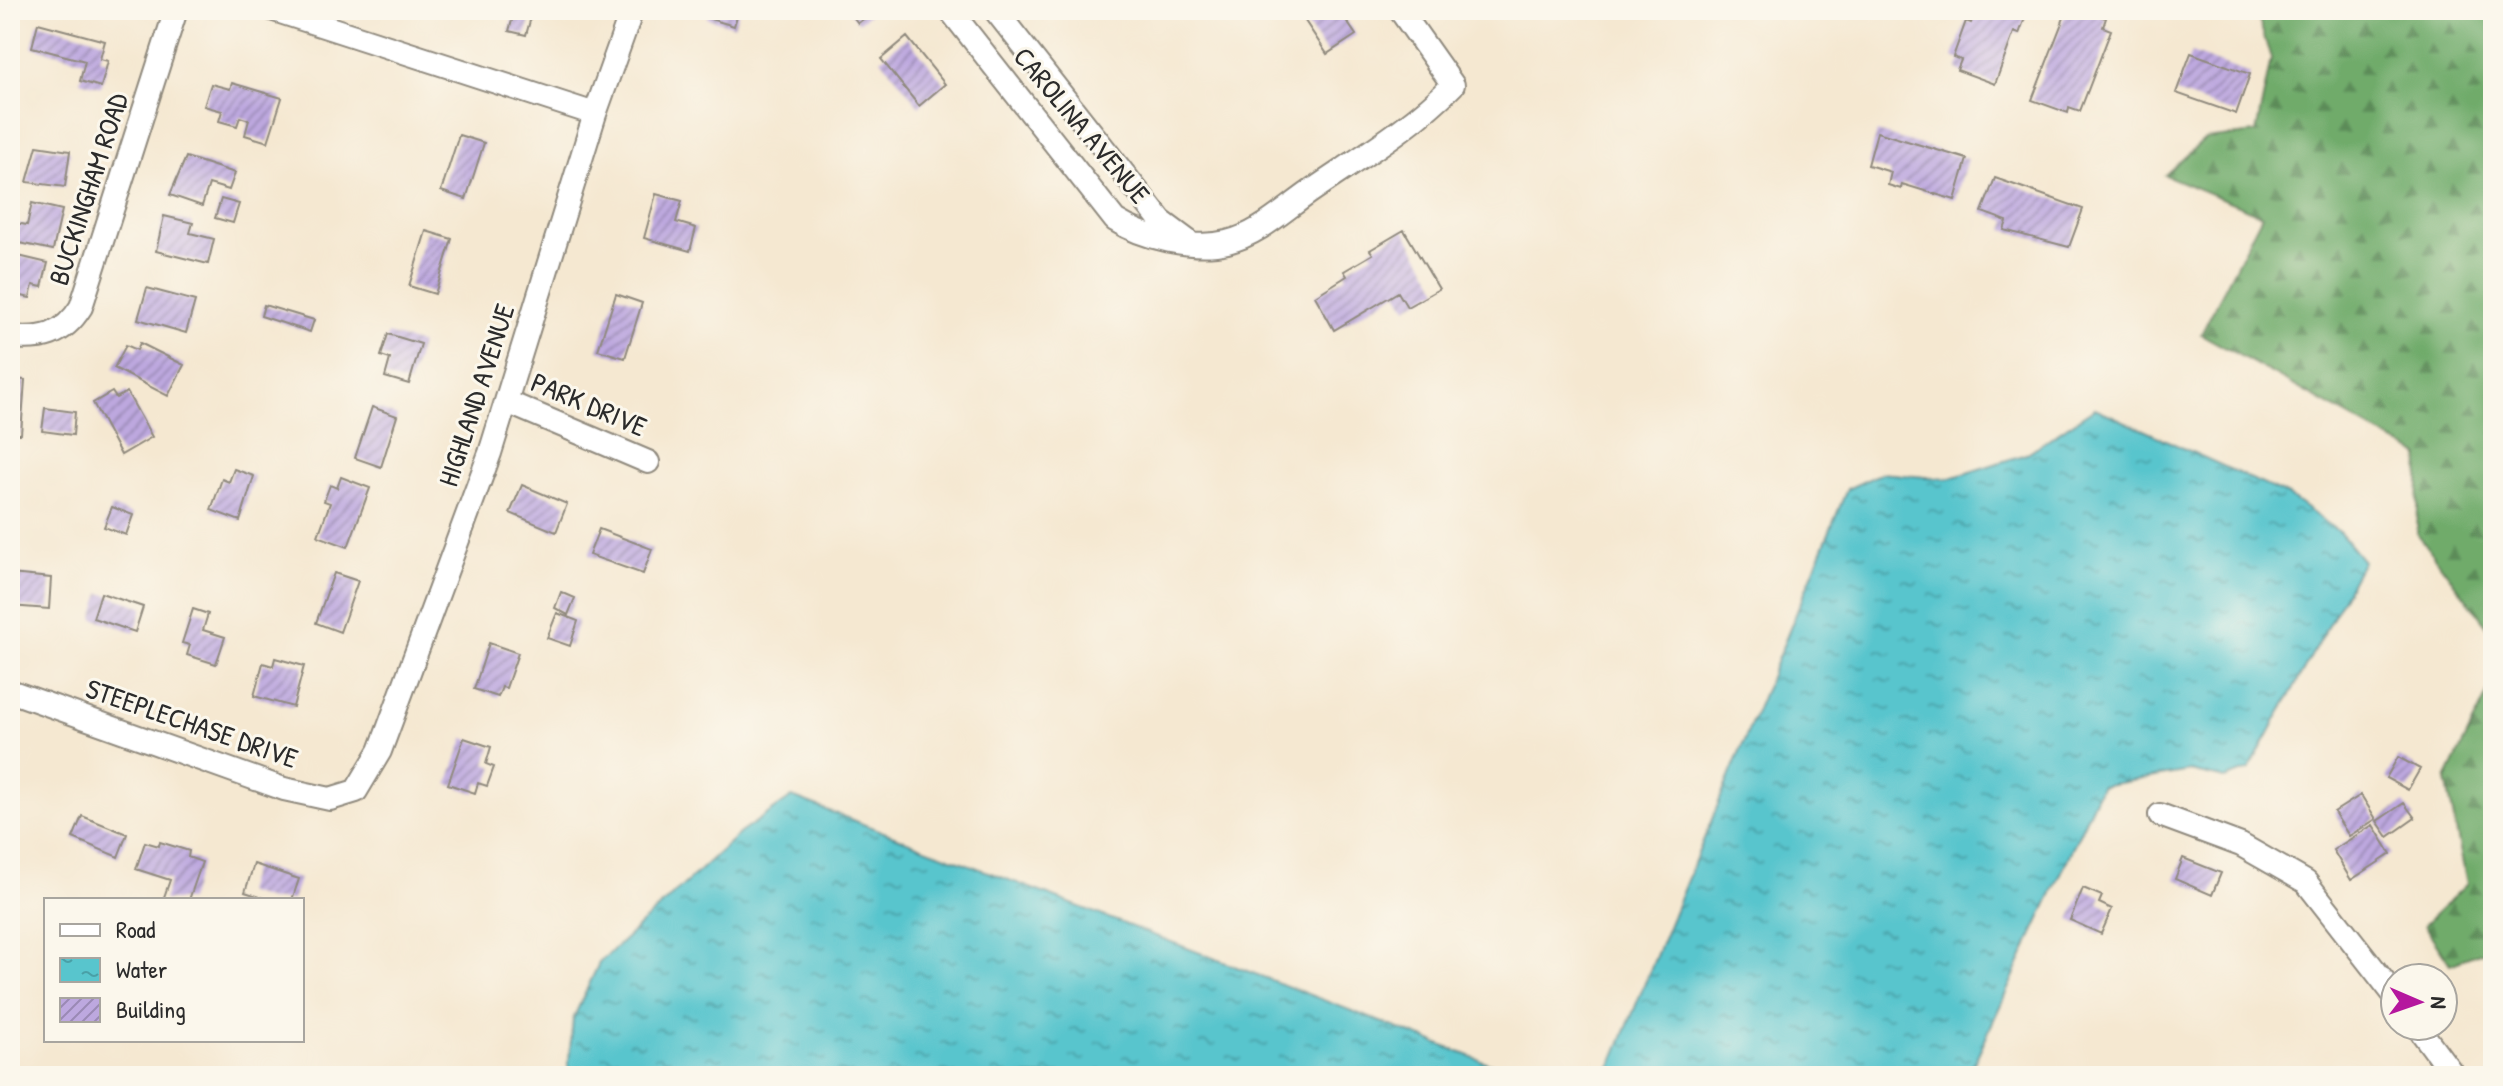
<svg xmlns="http://www.w3.org/2000/svg" width="2503" height="1086" font-family="'Patrick Hand',sans-serif">
	<style>
		.forest { fill: url(#forest-firs); stroke: #4e6b4b; stroke-width: 2 }
		.water { fill: url(#water-ripples); stroke: #42787c; stroke-width: 2 }
		.building { fill: url(#building-hatch) }
		.lines { fill: none; stroke-linecap: round; stroke-linejoin: round }
		.minor-casing { stroke: #908a7e; stroke-width: 26 }
		.minor { stroke: #fff; stroke-width: 22 }
		.labels { text-anchor: middle; stroke-width: 6; stroke-linejoin: round; paint-order: stroke }
		.street-label { font-size: 28px; fill: #2b2b2b; stroke: #fbf7ec }
	</style>
	<defs>
		<pattern id="forest-firs" width="22" height="20" patternUnits="userSpaceOnUse" patternTransform="scale(2)"><rect width="22" height="20" fill="#70ab6b"/><path d="M5 1l3.5 6h-7zM16 11l3.5 6h-7z" fill="#5c8b58"/></pattern>
		<pattern id="water-ripples" width="26" height="14" patternUnits="userSpaceOnUse" patternTransform="scale(2)"><rect width="26" height="14" fill="#58c5cd"/><path d="M2 4q2-2 4 0t4 0M15 11q2-2 4 0t4 0" fill="none" stroke="#49a0a7"/></pattern>
		<pattern id="building-hatch" width="6" height="6" patternUnits="userSpaceOnUse" patternTransform="scale(2)"><rect width="6" height="6" fill="#bda8df"/><path d="M-1 1l2-2M0 6l6-6M5 7l2-2" fill="none" stroke="#9a89b5"/></pattern>
	</defs>
	<rect width="100%" height="100%" fill="#fbf7ec"/>
	<filter id="ink" filterUnits="userSpaceOnUse"><feTurbulence type="fractalNoise" baseFrequency=".0125" numOctaves="2"/><feDisplacementMap in="SourceGraphic" scale="16" xChannelSelector="R" yChannelSelector="G"/><feConvolveMatrix kernelMatrix="1 2 1 2 8 2 1 2 1" color-interpolation-filters="sRGB"/></filter>
	<filter id="wash" filterUnits="userSpaceOnUse"><feTurbulence type="fractalNoise" baseFrequency=".006" numOctaves="4" result="noise"/><feDisplacementMap in="SourceGraphic" scale="32" xChannelSelector="R" yChannelSelector="G"/><feGaussianBlur stdDeviation="1.8" result="paint"/><feColorMatrix in="noise" values="0 0 0 0 0 0 0 0 0 0 0 0 0 0 0 0 0 1.4 0 .05"/><feComposite in="paint" operator="in"/></filter>
	<g filter="url(#wash)">
		<rect width="100%" height="100%" fill="#f5e8d1"/>
		<path class="forest" d="M2256 10H2493V634L2417 533 2420 456 2201 334 2262 215 2165 175 2205 139 2256 133 2271 59Z
			M2493 682V948L2450 964 2424 925 2467 884 2446 780Z"/>
		<path class="water" d="M2095 408 2289 496 2340 533 2363 561 2249 770 2225 779 2190 771 2101 786 1968 1076H1607L1847 489 1882 473 1948 479 2026 454Z
			M792 797 1522 1076H574L568 1071 573 1019 599 963 740 833Z"/>
		<g id="blocks">
			<path class="building" d="M515 10H533L526 35 509 31Z
				M709 10H739L734 26 707 18Z
				M848 10H875L858 23Z
				M1322 10H1339L1356 35 1327 54 1305 21Z
				M1976 10H2028L2019 34 2014 32 1995 84 1957 70 1961 60 1953 57 1966 21 1971 23Z
				M2067 10H2082L2106 18 2103 27 2111 30 2080 111 2069 107 2068 113 2032 100Z
				M38 23 105 41 100 59 108 61 101 87 80 81 85 61 32 47Z
				M907 37 945 84 919 106 881 59Z
				M2191 53 2250 74 2236 114 2176 93Z
				M232 83 282 98 268 142 245 135 249 120 240 117 237 126 219 121 222 111 204 106 211 84 230 89Z
				M1877 132 1967 159 1955 200 1902 184 1901 189 1888 185 1891 172 1868 165Z
				M459 135 484 143 466 199 441 191Z
				M37 146 70 151 65 187 27 182Z
				M186 157 235 173 229 190 209 184 202 206 170 195Z
				M1995 178 2083 209 2069 247 2004 230 2007 221 1982 212Z
				M656 194 682 201 676 222 696 228 690 251 644 238Z
				M221 199 239 204 233 223 215 218Z
				M32 203 62 210 53 250 10 241V222L27 225Z
				M164 216 193 223 190 233 214 239 208 264 156 251Z
				M1404 230 1439 289 1407 307 1398 292 1334 330 1315 296 1347 276 1344 271 1373 254 1370 250Z
				M426 231 452 239 435 294 409 286Z
				M10 254 48 263 42 287 33 285 30 298 10 293Z
				M147 288 195 301 186 333 138 319Z
				M616 294 642 303 625 358 598 350Z
				M264 305 314 320 310 332 261 316Z
				M388 334 421 344 409 384 385 377 390 359 381 356Z
				M140 343 184 365 168 396 114 368 126 345 137 350Z
				M10 379 25 380 21 434H10Z
				M112 392 116 398 127 392 152 437 121 455 93 403Z
				M372 407 397 416 381 467 355 458Z
				M45 408 75 412 73 435 42 431Z
				M234 469 254 476 240 521 211 510 222 479 229 482Z
				M341 477 370 488 348 547 318 536 330 503 324 501 330 485 337 488Z
				M522 485 567 504 556 532 510 513Z
				M112 507 133 515 126 535 104 527Z
				M599 529 652 549 643 574 589 555Z
				M334 573 358 581 340 632 316 623Z
				M10 574 51 578 49 609 10 606Z
				M561 592 575 598 568 615 555 608Z
				M101 593 143 607 135 632 93 618Z
				M193 609 208 614 203 630 225 637 216 664 187 655 190 645 182 643Z
				M557 613 578 621 570 646 547 638Z
				M489 643 518 653 506 688 502 687 498 697 474 689Z
				M275 658 304 666 293 707 254 696 263 663 273 666Z
				M464 738 491 747 486 764 494 767 487 786 478 783 475 793 448 784Z
				M2398 757 2420 769 2408 790 2386 778Z
				M2361 795 2376 819 2349 836 2334 812Z
				M2404 803 2415 818 2388 837 2377 821Z
				M82 816 127 834 118 857 73 838Z
				M2373 825 2391 854 2351 880 2333 850Z
				M145 842 159 846 160 842 189 851 188 857 202 862 189 900H163L170 880 136 869Z
				M2183 858 2221 873 2212 895 2175 879Z
				M254 864 299 879 292 900H269L245 892Z
				M2083 888 2102 896 2099 903 2112 909 2101 934 2070 920Z"/>
		</g>
	</g>
	<g filter="url(#ink)">
		<use href="#blocks" fill-opacity="0" stroke="#908a7e" stroke-width="2"/>
		<g class="lines">
			<defs>
				<path id="minor" d="M274 10 595 114
					M950 10 1115 220C1143 238 1194 250 1227 242 1258 235 1284 210 1310 192 1359 158 1411 128 1453 85L1400 10
					M995 10 1161 221 1188 241
					M10 337C42 340 63 336 81 307L176 10
					M507 402 648 462
					M10 691 284 789 330 799 356 791 380 751 490 453 595 114 632 10
					M2160 815 2241 845 2306 882 2395 996
					M2417 1026 2454 1076"/>
			</defs>
			<use href="#minor" class="minor-casing"/>
			<use href="#minor" class="minor"/>
		</g>
	</g>
	<g class="labels">
		<g class="street-label">
			<text transform="translate(1082 125) rotate(50)" y="10">CAROLINA AVENUE</text>
			<text transform="translate(88 189) rotate(-72)" y="10">BUCKINGHAM ROAD</text>
			<text transform="translate(476 395) rotate(-72)" y="10">HIGHLAND AVENUE</text>
			<text transform="translate(589 404) rotate(23)" y="10">PARK DRIVE</text>
			<text transform="translate(192 723) rotate(19)" y="10">STEEPLECHASE DRIVE</text>
		</g>
	</g>
	<rect width="2503" height="1086" fill="none" stroke="#fbf7ec" stroke-width="40"/>
	<rect x="44" y="898" width="260" height="144" fill="#fbf7ec" stroke="#a8a59f" stroke-width="2"/>
	<rect x="60" y="924" width="40" height="12" fill="#ffffff" stroke="#a8a59f" stroke-width="2"/>
	<text x="116" y="938" font-size="24" fill="#2b2b2b">Road</text>
	<rect x="60" y="958" width="40" height="24" fill="url(#water-ripples)" stroke="#a8a59f" stroke-width="2"/>
	<text x="116" y="978" font-size="24" fill="#2b2b2b">Water</text>
	<rect x="60" y="998" width="40" height="24" fill="url(#building-hatch)" stroke="#a8a59f" stroke-width="2"/>
	<text x="116" y="1018" font-size="24" fill="#2b2b2b">Building</text>
	<g transform="translate(2419 1002) rotate(92)"><circle r="38" fill="#fbf7ec" stroke="#a8a59f" stroke-width="2"/>
	<path d="M0-6L14 30L0 20L-14 30Z" fill="#b5179e"/>
	<text y="-12" font-size="22" font-weight="bold" text-anchor="middle" fill="#2b2b2b">N</text>
	</g>
</svg>
